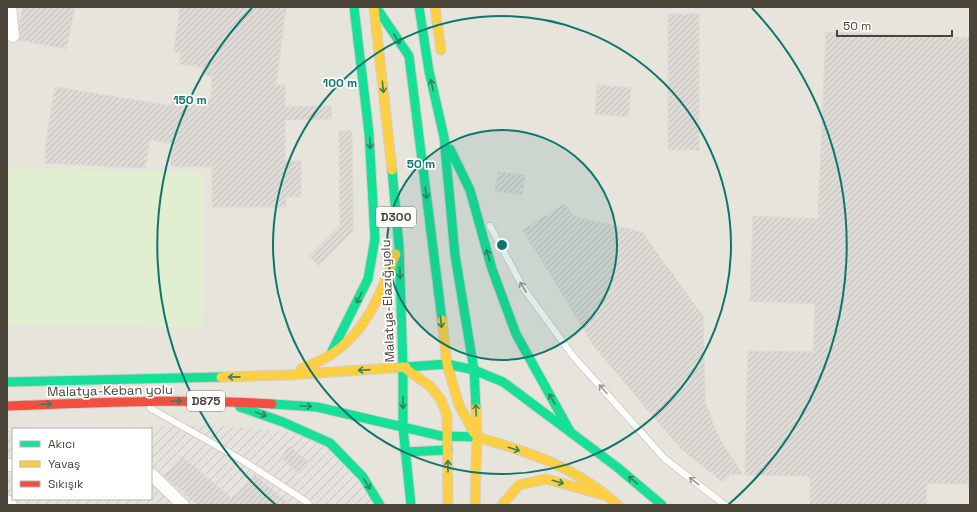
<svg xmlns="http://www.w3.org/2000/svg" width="977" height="512" font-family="'Space Grotesk',sans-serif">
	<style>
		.residential { fill: #e7e4dc; fill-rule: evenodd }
		.industrial { fill: url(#industrial-furrows) }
		.green { fill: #e1eecf }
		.building { fill: url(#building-hatch); stroke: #dcd9d4 }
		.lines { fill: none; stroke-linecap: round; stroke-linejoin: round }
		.lane-casing { stroke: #d2d0cb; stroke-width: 8 }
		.street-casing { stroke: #d2d0cb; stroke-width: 14 }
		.fast-casing { stroke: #d3cfc5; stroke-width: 11 }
		.slow-casing { stroke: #d3cfc5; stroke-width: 11 }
		.jam-casing { stroke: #d3cfc5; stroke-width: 11 }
		.lane { stroke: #fdfdfc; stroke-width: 6 }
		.street { stroke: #fdfdfc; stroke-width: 12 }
		.fast { stroke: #16e098; stroke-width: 9 }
		.slow { stroke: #ffcf43; stroke-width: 9 }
		.jam { stroke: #f24e42; stroke-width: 9 }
		.oneway { stroke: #36825f }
		.oneway2 { stroke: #9b9791 }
		.ring { fill: none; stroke: #0f766e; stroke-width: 2 }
		.labels { text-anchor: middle; stroke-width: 3.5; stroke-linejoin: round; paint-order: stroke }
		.shield { fill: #fff; stroke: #817c74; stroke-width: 1 }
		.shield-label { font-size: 12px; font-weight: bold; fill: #4b4439 }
		.street-label { font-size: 13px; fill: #4b4439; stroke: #fff }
		.centre { fill: #0f766e; stroke: #fff; stroke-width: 2 }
		.ring-label { font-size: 12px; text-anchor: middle; font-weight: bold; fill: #0f766e; stroke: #fff; stroke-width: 3.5; stroke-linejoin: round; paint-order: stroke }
	</style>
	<defs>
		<pattern id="industrial-furrows" width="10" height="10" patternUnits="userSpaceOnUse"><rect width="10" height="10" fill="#e6e2de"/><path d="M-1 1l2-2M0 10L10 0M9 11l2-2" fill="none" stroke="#c7c3bf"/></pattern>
		<pattern id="building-hatch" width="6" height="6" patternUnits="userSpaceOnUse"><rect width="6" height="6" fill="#dedbd6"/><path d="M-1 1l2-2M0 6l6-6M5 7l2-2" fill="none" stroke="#c0bdb8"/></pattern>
	</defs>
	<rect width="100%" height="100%" fill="#f4f2ee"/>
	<path class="residential" d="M7 7H970V505H7ZM13 429H151V499H13Z"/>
	<path class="industrial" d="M212 425 298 433 328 448 358 480 374 505H7V431H13V499H151V429H87Z"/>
	<path class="green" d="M7 168 204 173 202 327 7 324Z"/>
	<path class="building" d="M23 7H75L66 49 19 40 20 35 19 26Z
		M180 7H286L276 85H285V107L331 106 332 119 285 120V161H301V197H286V207H212V167L171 166V143L150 140 145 168 45 163 46 141 55 87 172 106V98H211L212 76 202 74 203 67 179 64 181 53 174 52Z
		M668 14H699V150H668Z
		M826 32 970 38V484L927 483 926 505H810V478H808V476L745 475 748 351 813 352 815 304 750 301 753 216 818 219Z
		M597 85 631 88 628 117 595 114Z
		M339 131H352L353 230 319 266 309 256 340 225Z
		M498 172 525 175 522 195 495 191Z
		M564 204 575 217 642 232 703 316 705 402 718 436 743 475 730 474 723 482 681 449 593 345 523 230Z
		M290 446 309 463 299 474 281 457Z
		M182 456 232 499 254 474 290 505H198L165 476Z"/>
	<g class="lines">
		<defs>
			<path id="lane" d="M490 226 524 289 573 356 665 459 725 505
				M150 408 242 460 307 502 309 505"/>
			<path id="street" d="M10 7 13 36
				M7 465H13
				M151 474 183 505
				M7 501 11 505"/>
			<path id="fast" d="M376 7 409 56 442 320
				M419 7 429 71 444 137 455 255 474 370 476 408
				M450 149 470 190 492 269 516 334 571 433
				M392 170 399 246 403 367V428L411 505
				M332 351 368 279 375 239 369 133 354 7
				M406 367 447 364 474 370
				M474 370 503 382 617 467 662 505
				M7 382 221 377
				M272 404 317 407 441 436 477 437
				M240 407 283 422 330 443 363 477 380 505
				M405 452 448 450"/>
			<path id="slow" d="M374 7 392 170
				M435 7 441 50
				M442 320 447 364 459 405 474 433
				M403 367 430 386 441 400 447 415 448 505
				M301 369C310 365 321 361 329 356 368 331 380 294 396 254
				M221 377 289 375 406 367
				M477 437C532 453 574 466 618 505
				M475 505 477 437 476 408
				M502 505 519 485 546 479 607 496"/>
			<path id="jam" d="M7 406C95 403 183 398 272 404"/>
		</defs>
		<use href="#lane" class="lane-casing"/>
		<use href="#street" class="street-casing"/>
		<use href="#fast" class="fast-casing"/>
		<use href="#slow" class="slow-casing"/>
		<use href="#jam" class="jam-casing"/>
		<use href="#lane" class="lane"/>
		<use href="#street" class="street"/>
		<use href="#fast" class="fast"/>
		<use href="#slow" class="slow"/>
		<use href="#jam" class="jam"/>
	</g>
	<defs><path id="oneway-shaft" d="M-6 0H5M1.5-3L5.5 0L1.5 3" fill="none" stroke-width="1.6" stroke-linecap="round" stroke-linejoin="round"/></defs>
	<g class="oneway">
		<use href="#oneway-shaft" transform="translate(397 39) rotate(56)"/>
		<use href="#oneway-shaft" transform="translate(432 85) rotate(-103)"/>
		<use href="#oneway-shaft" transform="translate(383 87) rotate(83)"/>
		<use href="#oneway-shaft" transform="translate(370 143) rotate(87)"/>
		<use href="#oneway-shaft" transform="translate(426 193) rotate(83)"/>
		<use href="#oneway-shaft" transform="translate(488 255) rotate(-105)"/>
		<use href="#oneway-shaft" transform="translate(400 273) rotate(88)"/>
		<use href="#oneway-shaft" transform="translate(359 298) rotate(116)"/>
		<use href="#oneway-shaft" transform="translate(441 322) rotate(83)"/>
		<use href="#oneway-shaft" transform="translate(364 370) rotate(176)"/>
		<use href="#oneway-shaft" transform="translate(234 377) rotate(179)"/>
		<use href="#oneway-shaft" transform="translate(552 399) rotate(-119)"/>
		<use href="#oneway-shaft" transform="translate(176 401)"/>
		<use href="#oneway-shaft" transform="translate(403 403) rotate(90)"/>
		<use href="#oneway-shaft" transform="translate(46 404) rotate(-2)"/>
		<use href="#oneway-shaft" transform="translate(306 406) rotate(3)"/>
		<use href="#oneway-shaft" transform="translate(476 410) rotate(-93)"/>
		<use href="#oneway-shaft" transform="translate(261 414) rotate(20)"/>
		<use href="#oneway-shaft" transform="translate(514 449) rotate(17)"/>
		<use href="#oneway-shaft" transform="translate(448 466) rotate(-90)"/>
		<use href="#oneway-shaft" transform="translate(633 480) rotate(-140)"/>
		<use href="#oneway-shaft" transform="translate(558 482) rotate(16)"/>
		<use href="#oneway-shaft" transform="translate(367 484) rotate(58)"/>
	</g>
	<g class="oneway2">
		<use href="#oneway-shaft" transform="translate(523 287) rotate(-121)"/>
		<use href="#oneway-shaft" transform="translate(603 389) rotate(-132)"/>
		<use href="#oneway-shaft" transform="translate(694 481) rotate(-143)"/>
	</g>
	<circle cx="502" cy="245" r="115" fill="#0f766e" fill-opacity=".12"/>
	<g class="ring">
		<circle cx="502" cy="245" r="115"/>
		<circle cx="502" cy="245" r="229"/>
		<path d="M276 505A344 344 0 0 1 252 8M752 8A344 344 0 0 1 728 505"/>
	</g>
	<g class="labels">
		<g class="shield">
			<rect x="376" y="207" width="40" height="20" rx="3"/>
			<rect x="187" y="391" width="38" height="20" rx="3"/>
		</g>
		<g class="shield-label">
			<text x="396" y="221">D300</text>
			<text x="206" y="405">D875</text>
		</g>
		<g class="street-label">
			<text transform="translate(387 301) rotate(-92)" y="5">Malatya-Elazığ yolu</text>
			<text transform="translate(110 390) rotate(-1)" y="5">Malatya-Keban yolu</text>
		</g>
	</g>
	<circle cx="502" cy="245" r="6" class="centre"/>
	<g class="ring-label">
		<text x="340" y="87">100 m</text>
		<text x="190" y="104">150 m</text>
		<text x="421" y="168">50 m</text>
	</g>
	<rect width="977" height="512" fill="none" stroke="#4b4439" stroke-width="16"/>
	<rect x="12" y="428" width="140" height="72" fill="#ffffff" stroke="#b7b4b0"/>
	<rect x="20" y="441" width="20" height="6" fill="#16e098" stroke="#b7b4b0"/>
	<text x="48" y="448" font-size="12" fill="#4b4439">Akıcı</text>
	<rect x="20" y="461" width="20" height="6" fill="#ffcf43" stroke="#b7b4b0"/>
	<text x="48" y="468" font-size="12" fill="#4b4439">Yavaş</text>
	<rect x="20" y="481" width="20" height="6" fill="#f24e42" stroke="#b7b4b0"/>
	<text x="48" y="488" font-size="12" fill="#4b4439">Sıkışık</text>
	<path d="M837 30v6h115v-6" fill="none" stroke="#4b4439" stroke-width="2"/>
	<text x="843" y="30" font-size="12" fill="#4b4439" stroke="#ffffff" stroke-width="3" paint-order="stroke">50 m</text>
</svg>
